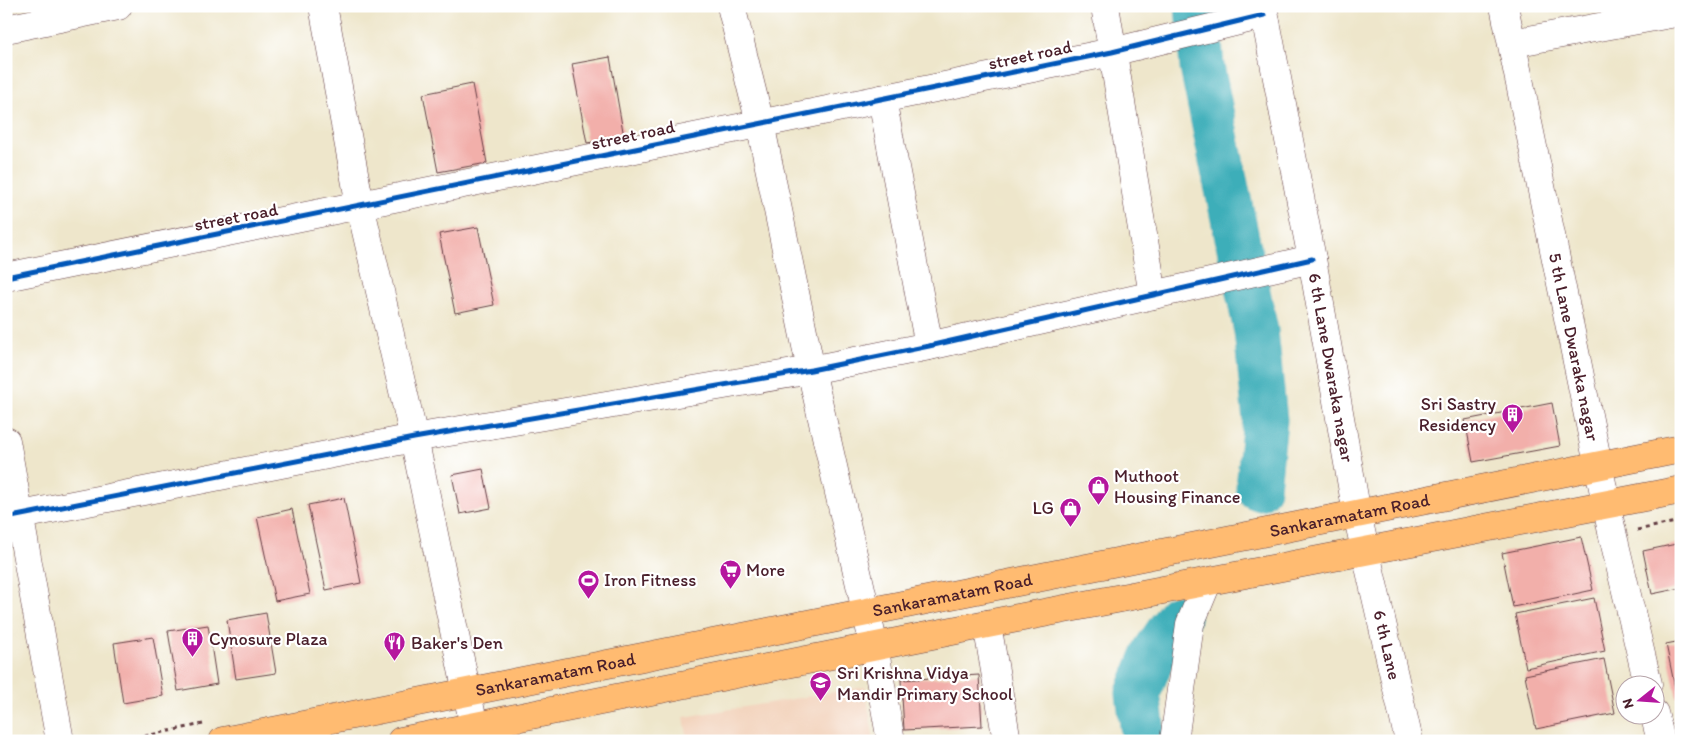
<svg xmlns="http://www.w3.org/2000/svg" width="1687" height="747" font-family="Itim,sans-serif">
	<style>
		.built { fill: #f3d4be }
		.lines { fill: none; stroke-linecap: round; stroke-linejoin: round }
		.river { stroke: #3eaeb9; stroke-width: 45 }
		.building { fill: #f2afaa }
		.minor-casing { stroke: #633d43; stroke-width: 29 }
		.major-casing { stroke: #633d43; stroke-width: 29 }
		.path { stroke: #633d43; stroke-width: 3; stroke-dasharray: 4 4; stroke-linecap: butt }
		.minor { stroke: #fff; stroke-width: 28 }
		.major { stroke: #ffbb71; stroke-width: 28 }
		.cycleway-casing { stroke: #fff; stroke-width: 8 }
		.cycleway { stroke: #0057b8; stroke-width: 5 }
		.labels { text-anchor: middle; stroke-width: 4.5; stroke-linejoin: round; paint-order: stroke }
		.street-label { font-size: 18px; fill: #4a1f2b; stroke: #fff }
		.poi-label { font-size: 18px; fill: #4a1f2b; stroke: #fff; text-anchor: start }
	</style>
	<rect width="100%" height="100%" fill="#fff"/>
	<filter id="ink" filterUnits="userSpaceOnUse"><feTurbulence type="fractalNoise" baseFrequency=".02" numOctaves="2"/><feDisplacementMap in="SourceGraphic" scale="10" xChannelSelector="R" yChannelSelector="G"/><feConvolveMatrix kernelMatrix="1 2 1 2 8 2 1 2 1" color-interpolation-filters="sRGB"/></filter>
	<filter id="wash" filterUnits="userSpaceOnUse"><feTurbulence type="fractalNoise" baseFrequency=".0096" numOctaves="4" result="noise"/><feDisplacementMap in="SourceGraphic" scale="20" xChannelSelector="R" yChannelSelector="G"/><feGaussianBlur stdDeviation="1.12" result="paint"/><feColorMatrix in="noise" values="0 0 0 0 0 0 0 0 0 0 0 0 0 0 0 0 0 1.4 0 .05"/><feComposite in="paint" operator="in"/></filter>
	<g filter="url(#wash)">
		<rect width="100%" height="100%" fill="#eee6cb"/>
		<path class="built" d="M865 687 874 741H688L684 717Z"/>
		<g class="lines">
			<path class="river" d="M1197 6 1202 67 1256 331 1265 420 1258 488
				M1144 741 1138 693 1155 651 1178 617"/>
		</g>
		<g id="blocks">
			<path class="building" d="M610 57 624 137 587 143 572 64Z
				M472 84 487 163 438 172 423 94Z
				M478 227 494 305 455 313 439 234Z
				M1552 403 1560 446 1473 462 1465 420Z
				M483 469 491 508 460 514 452 475Z
				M344 498 361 583 326 590 308 505Z
				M292 509 310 594 275 601 257 517Z
				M1581 537 1593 590 1513 607 1502 553Z
				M1681 543V588L1652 594 1643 551Z
				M1594 598 1605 651 1526 668 1515 614Z
				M266 613 276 673 236 679 227 620Z
				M208 625 217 684 178 691 168 631Z
				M153 637 163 696 123 703 114 643Z
				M1681 641V697L1677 698 1666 644Z
				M1604 659 1615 713 1536 729 1525 675Z
				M979 675 982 726 904 730 901 680Z"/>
		</g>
	</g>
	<g filter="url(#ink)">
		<use href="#blocks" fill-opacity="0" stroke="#633d43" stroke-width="1"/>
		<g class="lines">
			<defs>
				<g id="minor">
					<path d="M323 6 360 205 414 438 477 741"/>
					<path d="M731 6 760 123 811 370 874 646 891 741"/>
					<path d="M1105 6 1153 295"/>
					<path id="s1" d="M1263 6 1312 259 1357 514 1409 741"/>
					<path id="s2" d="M1504 6 1612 532 1648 684"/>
					<path d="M6 29 118 6"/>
					<path d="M1512 43 1681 12"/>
					<path d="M882 99 929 346"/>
					<path d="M6 277 1112 52 1264 15"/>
					<path d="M6 441 60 741"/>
					<path d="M6 518 414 438 811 370 929 346 1312 259"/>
					<path d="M987 624 1007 741"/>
					<path d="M1654 713 1661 741"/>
					<path d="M1174 741 1190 624 1207 583"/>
				</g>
				<g id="major">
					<path id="s3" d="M223 741 1681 449"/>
					<path d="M401 741 987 624 1681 490"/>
				</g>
			</defs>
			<use href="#minor" class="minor-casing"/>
			<use href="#major" class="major-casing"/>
			<path class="path" d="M1637 530 1681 521
				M121 741 203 724"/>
			<use href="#minor" class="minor"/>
			<use href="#major" class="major"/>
			<defs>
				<path id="cycleway" d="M6 277 1112 52 1264 15
					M6 518 414 438 811 370 929 346 1312 259"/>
			</defs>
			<use href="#cycleway" class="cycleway-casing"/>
			<use href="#cycleway" class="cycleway"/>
		</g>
	</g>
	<defs>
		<symbol id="building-pin" viewBox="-11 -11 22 30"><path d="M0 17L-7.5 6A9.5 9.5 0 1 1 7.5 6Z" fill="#b5179e" stroke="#fff"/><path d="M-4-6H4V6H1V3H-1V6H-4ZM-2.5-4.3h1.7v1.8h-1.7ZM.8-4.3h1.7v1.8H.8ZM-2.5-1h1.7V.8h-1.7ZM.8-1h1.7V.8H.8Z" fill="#fff"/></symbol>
		<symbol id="shop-pin" viewBox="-11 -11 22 30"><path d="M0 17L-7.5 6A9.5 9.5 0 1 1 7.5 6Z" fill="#b5179e" stroke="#fff"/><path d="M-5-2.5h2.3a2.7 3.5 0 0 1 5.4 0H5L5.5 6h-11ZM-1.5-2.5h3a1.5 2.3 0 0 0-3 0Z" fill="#fff"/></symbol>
		<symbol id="supermarket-pin" viewBox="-11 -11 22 30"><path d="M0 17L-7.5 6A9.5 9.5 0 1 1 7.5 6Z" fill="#b5179e" stroke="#fff"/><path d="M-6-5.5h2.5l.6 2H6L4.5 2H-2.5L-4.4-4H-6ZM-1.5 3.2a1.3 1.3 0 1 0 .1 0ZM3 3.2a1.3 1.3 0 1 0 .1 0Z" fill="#fff"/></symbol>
		<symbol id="stadium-pin" viewBox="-11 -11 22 30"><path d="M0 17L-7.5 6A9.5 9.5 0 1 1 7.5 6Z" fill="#b5179e" stroke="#fff"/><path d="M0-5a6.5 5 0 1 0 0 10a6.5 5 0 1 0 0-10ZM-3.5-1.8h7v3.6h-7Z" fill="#fff"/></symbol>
		<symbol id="restaurant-pin" viewBox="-11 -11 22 30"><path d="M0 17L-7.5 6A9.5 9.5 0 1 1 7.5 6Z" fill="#b5179e" stroke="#fff"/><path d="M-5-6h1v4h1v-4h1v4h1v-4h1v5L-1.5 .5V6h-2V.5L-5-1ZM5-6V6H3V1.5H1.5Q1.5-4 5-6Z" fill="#fff"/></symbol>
		<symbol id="school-pin" viewBox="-11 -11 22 30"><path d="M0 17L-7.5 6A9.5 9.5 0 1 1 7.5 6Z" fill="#b5179e" stroke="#fff"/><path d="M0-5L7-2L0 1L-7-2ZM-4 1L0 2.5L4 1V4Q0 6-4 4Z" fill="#fff"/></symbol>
	</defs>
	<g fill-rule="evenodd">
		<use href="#building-pin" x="1500" y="402" width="25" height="34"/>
		<use href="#shop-pin" x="1086" y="474" width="25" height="34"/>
		<use href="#shop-pin" x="1058" y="496" width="25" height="34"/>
		<use href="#supermarket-pin" x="718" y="558" width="25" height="34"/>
		<use href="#stadium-pin" x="576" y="568" width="25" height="34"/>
		<use href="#building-pin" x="180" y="626" width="25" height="34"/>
		<use href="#restaurant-pin" x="382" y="630" width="25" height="34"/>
		<use href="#school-pin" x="808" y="670" width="25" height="34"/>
	</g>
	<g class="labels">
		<g class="street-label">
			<text transform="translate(1030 55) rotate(-12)" y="6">street road</text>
			<text transform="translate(633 135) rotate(-12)" y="6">street road</text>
			<text transform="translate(236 217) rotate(-11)" y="6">street road</text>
			<text dy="6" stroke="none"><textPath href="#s2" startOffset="348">5 th Lane Dwaraka nagar</textPath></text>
			<text dy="6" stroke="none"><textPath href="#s1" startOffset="368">6 th Lane Dwaraka nagar</textPath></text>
			<text dy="6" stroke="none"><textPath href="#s3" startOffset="1149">Sankaramatam Road</textPath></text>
			<text dy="6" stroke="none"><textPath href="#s3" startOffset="744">Sankaramatam Road</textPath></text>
			<text dy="6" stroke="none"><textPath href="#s1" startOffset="651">6 th Lane</textPath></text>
			<text dy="6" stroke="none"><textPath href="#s3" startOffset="339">Sankaramatam Road</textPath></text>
		</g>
		<g class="poi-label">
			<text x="1496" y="410" text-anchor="end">Sri Sastry<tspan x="1496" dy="21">Residency</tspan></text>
			<text x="1114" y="482">Muthoot<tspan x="1114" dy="21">Housing Finance</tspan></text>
			<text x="1054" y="514" text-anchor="end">LG</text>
			<text x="746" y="576">More</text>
			<text x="604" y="586">Iron Fitness</text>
			<text x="209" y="645">Cynosure Plaza</text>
			<text x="411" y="649">Baker's Den</text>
			<text x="837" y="679">Sri Krishna Vidya<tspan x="837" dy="21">Mandir Primary School</tspan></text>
		</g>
	</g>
	<rect width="1687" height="747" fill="none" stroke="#fff" stroke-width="25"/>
	<g transform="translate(1640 700) rotate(253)"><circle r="24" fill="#ffffff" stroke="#b7a5aa"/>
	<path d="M0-4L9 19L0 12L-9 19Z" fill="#b5179e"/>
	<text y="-8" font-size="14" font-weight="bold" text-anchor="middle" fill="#4a1f2b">N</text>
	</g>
</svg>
